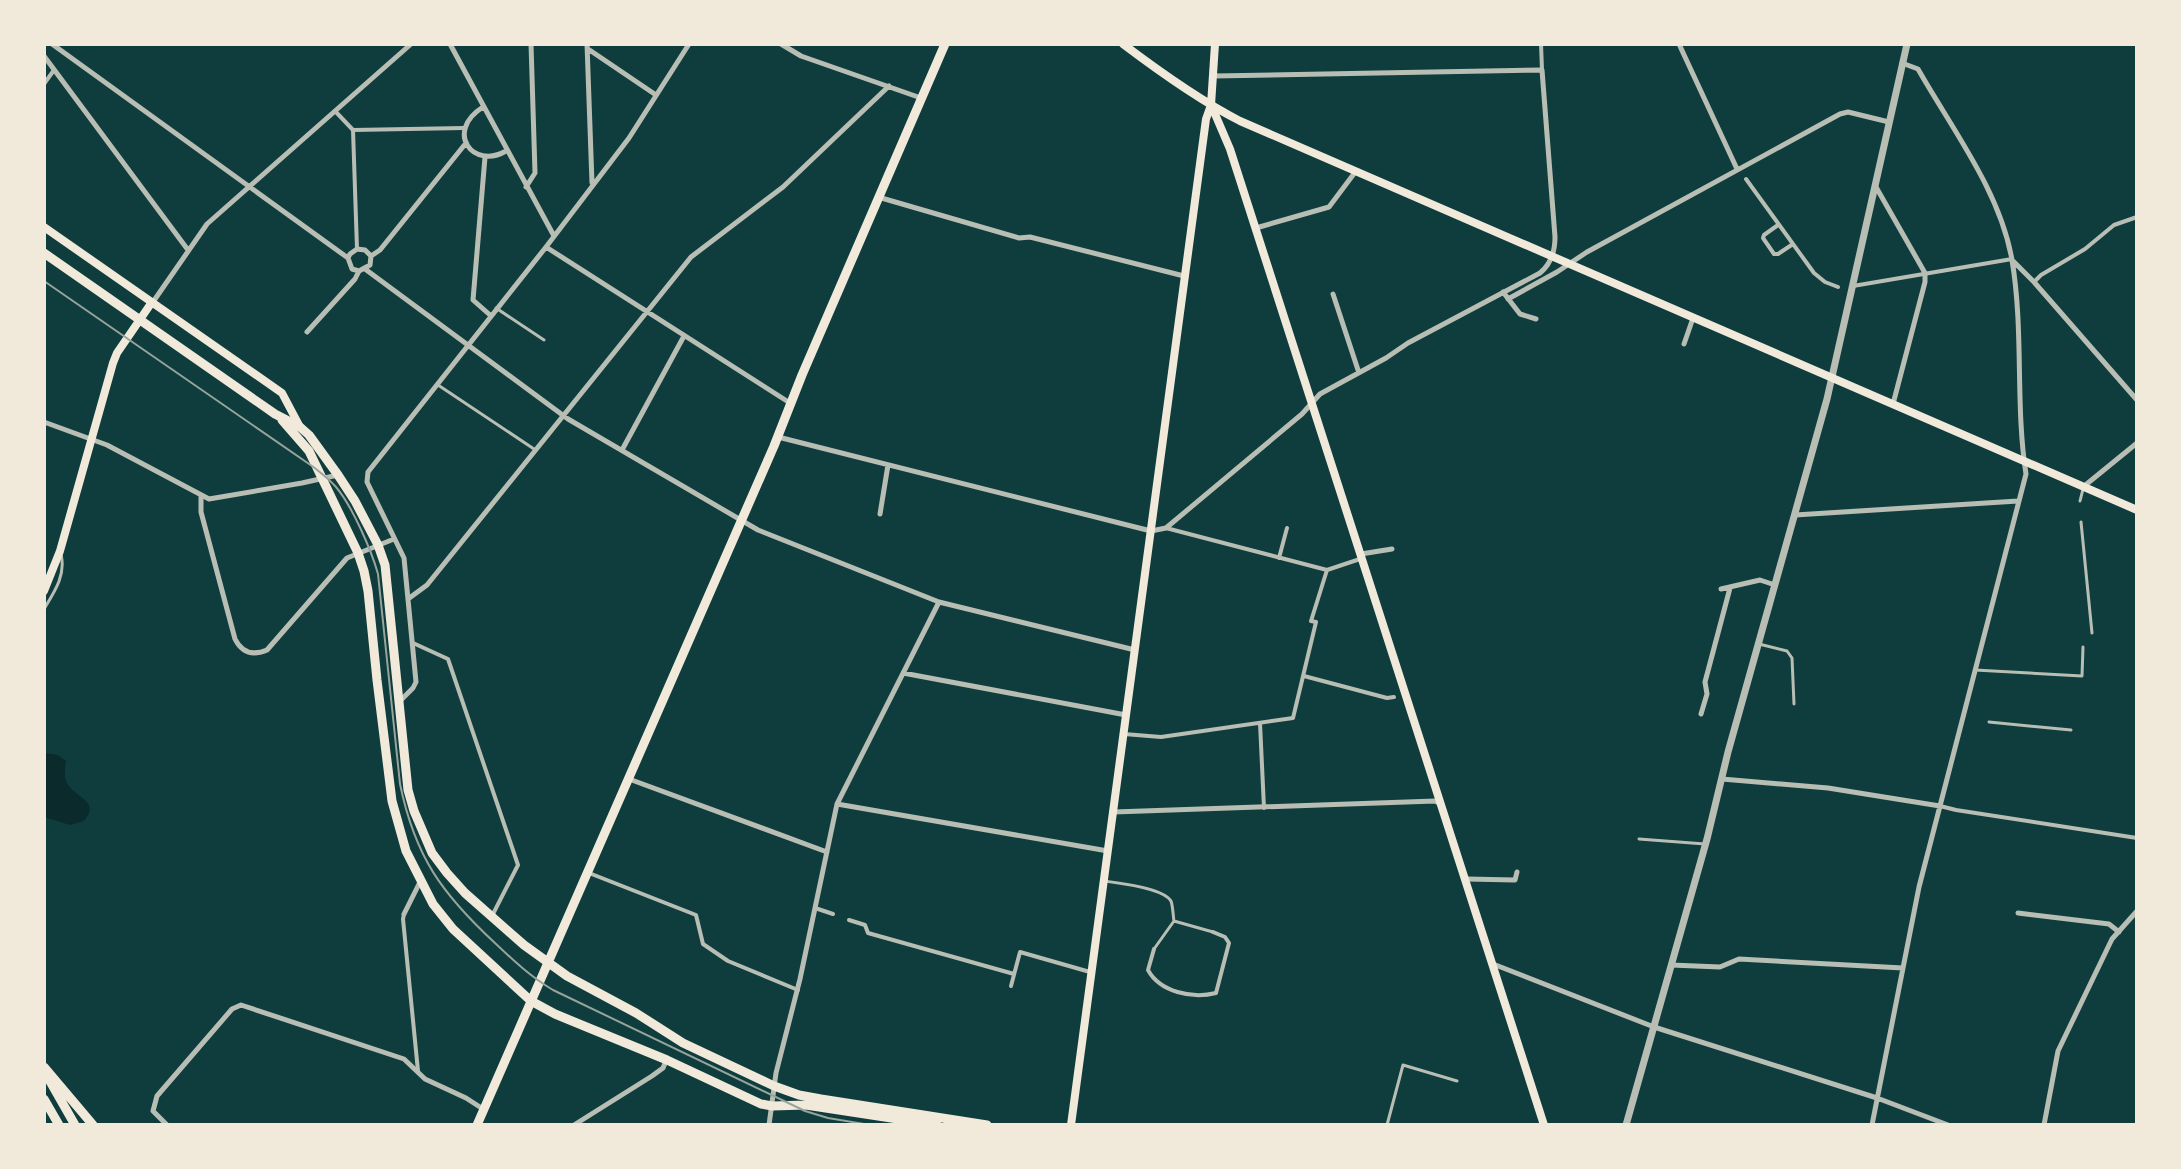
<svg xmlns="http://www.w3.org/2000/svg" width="2181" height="1169" font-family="'Zilla Slab',serif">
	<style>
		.water { fill: #0a2a2b }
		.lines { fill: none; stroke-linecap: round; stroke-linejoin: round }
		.service { stroke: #b8beb3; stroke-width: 3 }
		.pedestrian { stroke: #b8beb3; stroke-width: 4 }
		.minor { stroke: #b8beb3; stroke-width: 5 }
		.tertiary { stroke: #b8beb3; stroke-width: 7 }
		.secondary { stroke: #f1e9da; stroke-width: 8 }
		.primary { stroke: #f1e9da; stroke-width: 9 }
		.trunk { stroke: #f1e9da; stroke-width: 9 }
		.tram { stroke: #97a49c; stroke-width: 2 }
	</style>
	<rect width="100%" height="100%" fill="#0f3d3e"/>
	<path class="water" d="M44 753 58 755 66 761C65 768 64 774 66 781 73 798 102 800 84 821L70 825 44 817Z"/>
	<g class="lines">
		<path class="service" d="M496 308 544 340
			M438 385 534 449
			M2080 501 2083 489
			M2081 522 2092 633
			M44 609C55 591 66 575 61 554
			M1759 644 1787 651 1792 658 1794 704
			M1975 670 2082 676 2083 647
			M1989 722 2071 730
			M1639 839 1705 844
			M1104 881C1119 883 1163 888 1171 901 1173 907 1173 915 1174 921
			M1154 949 1174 921 1213 932
			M1387 1125 1403 1065 1457 1081"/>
		<path class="pedestrian" d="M1541 44 1542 70
			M44 84 54 70
			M335 111 353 130 357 249
			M353 130 464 128
			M1746 179 1814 273 1825 282 1838 287
			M1778 225 1764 235 1763 238 1774 254H1778L1793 244
			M2036 280 2041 275 2085 249 2114 225 2137 217
			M1853 286 2012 259
			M1166 528 1327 570 1360 559
			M1279 558 1287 528
			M413 643 448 659 518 865 492 916
			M1304 676 1387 698 1394 697
			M1260 723 1264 808
			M1124 734 1161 737 1293 718 1316 622 1311 621 1327 570
			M1940 806 1956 810 2137 838
			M589 873 696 915 703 944 728 961 798 990
			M815 908 833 914
			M404 914 403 919 418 1071
			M849 920 865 925 868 933 1014 974
			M1154 949 1148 970C1160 992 1192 999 1216 993L1229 943 1225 937 1213 932
			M1011 986 1020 952 1090 972"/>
		<path class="minor" d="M52 44 348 258
			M450 44 554 236
			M587 44 592 183
			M781 44 801 56 921 98
			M1679 44 1737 169
			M588 49 656 95
			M44 56 188 250
			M483 107C444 132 473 170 506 151
			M485 157 473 300 490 315
			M526 187 535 173 531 44
			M1876 187 1925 273V282L1893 404
			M878 197 1019 238 1030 237 1184 276
			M1256 228 1329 207 1356 171
			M546 247 790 403
			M371 256 380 250 466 143
			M348 258 352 269 359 271 370 265 371 256
			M348 258 350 254 357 249 365 250 371 256
			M2012 260 2034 282 2137 400
			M365 269 568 419 758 530 939 602 1135 650
			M1503 292 1520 314 1536 319
			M1333 294 1359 373
			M1508 299 1557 272 1587 252 1840 114 1848 112 1889 122
			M153 302 207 224 411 44
			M307 332 355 279 359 271
			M1684 344 1693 318
			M44 422 107 445 209 499 302 483 338 475
			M778 437 1151 531 1166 528 1302 414 1320 394 1386 358 1408 343 1540 273C1551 264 1555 252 1555 237L1542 70 1214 76
			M622 450 684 336
			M2083 487 2137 443
			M201 496V512L235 639C242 653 253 656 267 650L347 558 394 539
			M880 514 888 465
			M1795 515 2018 501
			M1361 554 1392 549
			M1721 589 1760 580 1775 585
			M408 599 427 585 691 257 783 187 889 86
			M903 673 1126 715
			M399 702 413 688 416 682 404 558 367 482 368 472 546 247 629 138 689 44
			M1701 714 1707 694 1705 682 1730 588
			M629 779 827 852
			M1722 779 1828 788 1940 806
			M837 804 1108 851
			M1114 812 1435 801 1441 804
			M1466 879 1515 880 1517 872
			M2018 913 2109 924 2119 932
			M404 914 420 882
			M1493 964 1654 1027 1877 1098 1948 1125
			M1671 965 1720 967 1739 959 1903 968
			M167 1125 153 1111 157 1096 232 1009 241 1005 404 1059 425 1079 466 1098 483 1109
			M574 1125 652 1076 663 1068 666 1061
			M769 1125 776 1073 800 979 837 804 939 602
			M1872 1125 1919 887 2026 474C2015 404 2024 331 2012 260 2000 191 1952 129 1918 69L1902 63
			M2044 1125 2058 1051 2112 939 2137 911"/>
		<path class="tertiary" d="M1626 1125 1707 839 1728 752 1827 399 1907 44"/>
		<path class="secondary" d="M1123 44C1160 72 1199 100 1240 121L2137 510
			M1212 107 1230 149 1544 1125
			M44 227 282 393 300 427
			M44 591 60 551 113 363 117 353 152 302
			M1071 1125 1206 119 1211 105 1215 44"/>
		<path class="primary" d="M44 253 275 414 300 427 309 435 338 475 355 501 378 545 385 565 408 790 414 811 432 853 447 873 465 893 524 945 567 976 636 1013 683 1043 774 1086 799 1095 821 1099 987 1125
			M282 420 309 451 358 553 364 571 368 591 377 680 392 801 406 851 433 904 453 929 531 1001 555 1014 667 1060 761 1104 772 1106 806 1105 937 1125
			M477 1125 774 446 802 375 945 44"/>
		<path class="trunk" d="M44 1067 93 1125
			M47 1076 75 1125
			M44 1099 59 1125"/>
		<path class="tram" d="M44 281 312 466C321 473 329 479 336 487 352 506 371 549 378 574L400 784C415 857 442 894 496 944 514 961 531 977 553 990L805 1111 828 1118 870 1125"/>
	</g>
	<rect width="2181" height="1169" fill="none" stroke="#f1e9da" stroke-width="92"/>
</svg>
